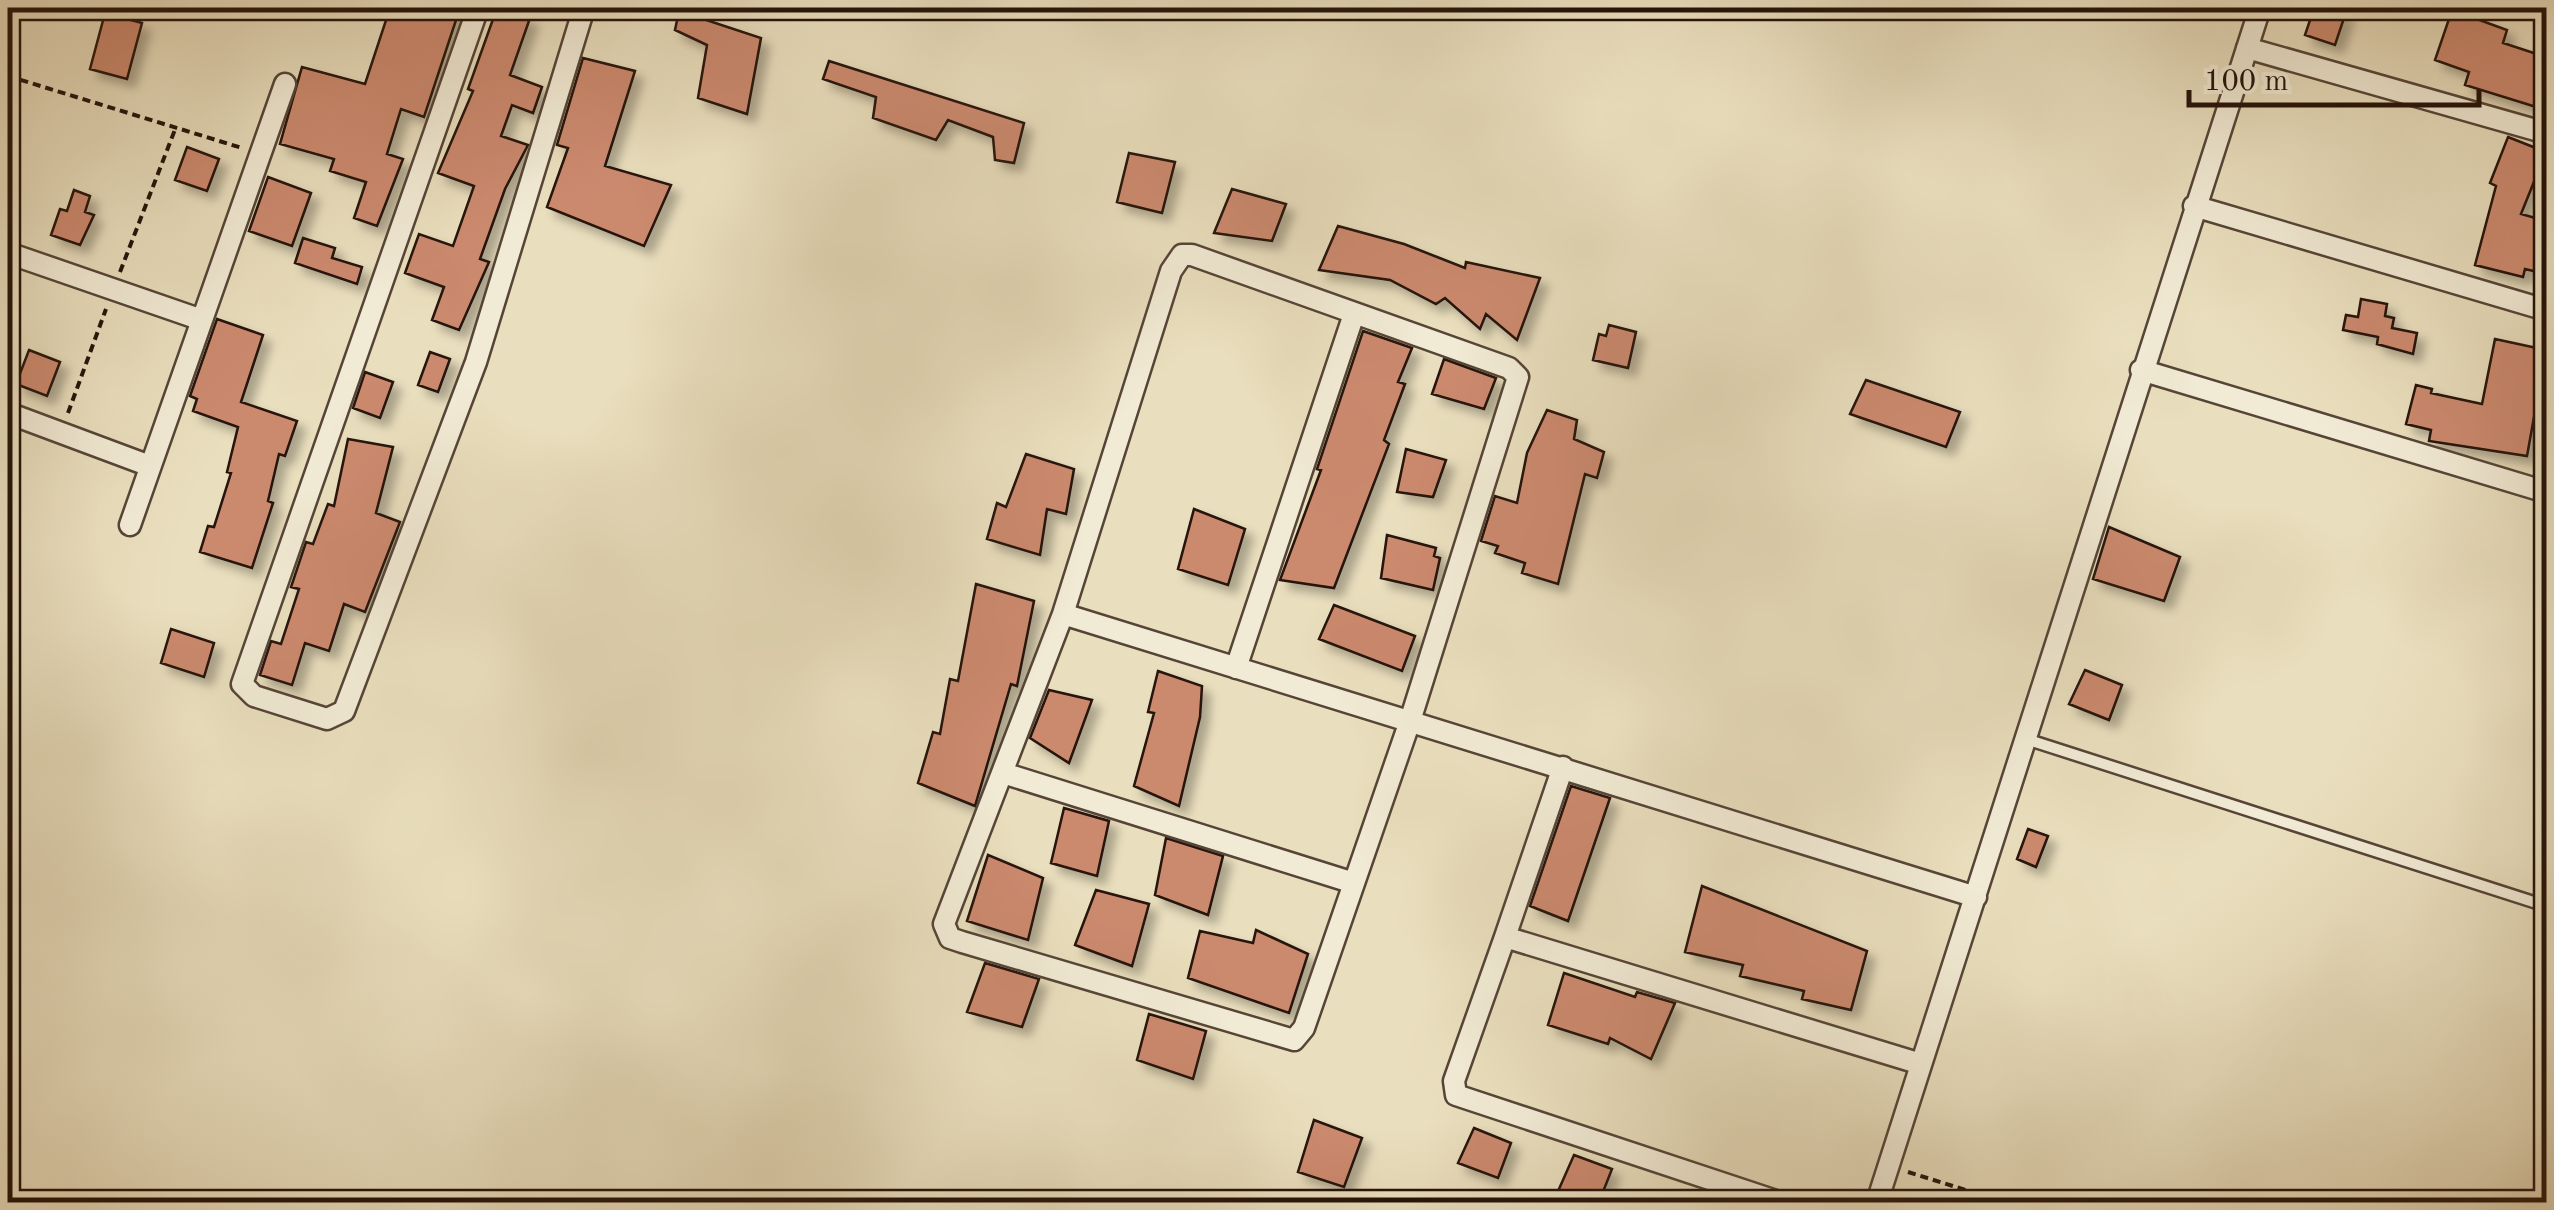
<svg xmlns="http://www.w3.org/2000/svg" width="2554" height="1210" font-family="'Old Standard TT',serif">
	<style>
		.building { fill: #cb896e; stroke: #25120a; stroke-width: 2.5; filter: url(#shadow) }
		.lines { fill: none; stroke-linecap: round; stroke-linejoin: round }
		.service-casing { stroke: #564537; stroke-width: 15 }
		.minor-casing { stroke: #564537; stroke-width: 25 }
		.path { stroke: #25120a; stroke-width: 4; stroke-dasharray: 8 5; stroke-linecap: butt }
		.service { stroke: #f1ead4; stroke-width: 10 }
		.minor { stroke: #f1ead4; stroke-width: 20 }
	</style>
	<defs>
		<filter id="shadow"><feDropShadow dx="8" dy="8" stdDeviation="5" flood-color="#0004"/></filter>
	</defs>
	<rect width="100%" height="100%" fill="#e9debd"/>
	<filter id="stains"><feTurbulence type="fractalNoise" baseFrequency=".002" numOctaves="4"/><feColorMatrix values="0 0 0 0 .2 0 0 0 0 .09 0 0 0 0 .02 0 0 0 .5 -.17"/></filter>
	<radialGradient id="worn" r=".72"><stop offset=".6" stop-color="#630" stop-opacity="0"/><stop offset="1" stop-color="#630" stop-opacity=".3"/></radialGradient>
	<path class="building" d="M390 8H460L424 117 401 109 387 154 403 159 377 226 354 218 366 182 330 171 334 159 280 144 302 67 365 84Z
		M497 8 530 18 510 75 542 87 533 113 512 105 501 136 528 145 505 189 480 259 489 262 459 330 432 320 444 287 405 273 419 234 453 246 474 186 438 173 473 91 468 89Z
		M2314 8 2346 12 2335 45 2305 35Z
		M2452 10 2507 30 2503 43 2546 57V110L2465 85 2469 72 2435 60Z
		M679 11 761 38 747 114 698 98 707 45 675 30Z
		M105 13 142 23 127 79 90 69Z
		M583 58 635 71 605 166 671 185 644 246 547 207 568 148 557 145Z
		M829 61 1024 123 1014 163 995 160 993 137 948 120 936 140 873 118 876 97 823 79Z
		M2508 137 2546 152 2521 214 2546 221V274L2525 269 2523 277 2475 265 2496 186 2490 183Z
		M187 147 219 159 207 191 175 180Z
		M1129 153 1175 162 1162 213 1117 202Z
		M268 177 311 193 292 246 249 231Z
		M1232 189 1286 204 1272 241 1214 233Z
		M74 190 90 196 85 212 94 215 80 245 51 235 60 209 67 211Z
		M1338 226 1404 244 1465 268 1466 262 1540 278 1517 340 1486 314 1480 329 1445 298 1436 304 1390 280 1319 270Z
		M303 238 335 248 332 258 362 267 357 284 295 263Z
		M2361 299 2387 304 2385 316 2394 318 2392 328 2417 333 2413 354 2377 344 2378 337 2343 330 2346 315 2358 317Z
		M217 319 263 335 241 402 297 421 285 456 279 454 268 501 273 503 252 568 200 552 208 526 214 527 231 473 227 472 238 427 193 411 197 399 190 396Z
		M1609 325 1636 332 1628 368 1593 360 1599 334 1606 336Z
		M1363 331 1412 348 1398 382 1405 384 1384 440 1389 444 1334 588 1280 580 1321 470 1317 469Z
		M2495 339 2546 350 2527 456 2429 441 2431 430 2406 424 2416 385 2432 389 2431 393 2482 404Z
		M29 350 60 362 47 396 16 384Z
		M430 352 450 359 438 392 418 385Z
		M1444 359 1496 378 1484 409 1432 394Z
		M365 372 393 382 380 418 353 408Z
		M1866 380 1960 412 1946 447 1850 414Z
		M1547 410 1577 420 1574 439 1604 452 1597 478 1585 474 1558 584 1522 573 1525 563 1495 553 1498 546 1481 541 1495 496 1517 503 1527 453Z
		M348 439 393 447 376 513 400 522 365 612 344 604 329 651 305 643 292 685 260 675 271 641 281 644 299 589 291 587 306 542 313 544 328 504 334 506Z
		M1406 449 1446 460 1433 497 1397 492Z
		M1026 454 1074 469 1066 514 1047 509 1040 555 987 539 997 503 1006 507Z
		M1194 509 1245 529 1228 585 1178 569Z
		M2109 527 2180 557 2164 601 2093 579Z
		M1387 535 1436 548 1434 556 1440 558 1433 590 1381 578Z
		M976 584 1034 601 1017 686 1011 684 975 806 918 783 933 732 940 734 950 679 958 681Z
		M1334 605 1415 636 1402 671 1319 639Z
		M171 629 214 643 204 677 161 663Z
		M2085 670 2122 685 2109 720 2069 704Z
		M1158 671 1202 686 1200 717 1179 806 1134 786 1154 713 1148 712Z
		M1049 690 1092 700 1069 763 1030 738Z
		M1571 786 1610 798 1568 921 1530 906Z
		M1064 808 1109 821 1097 876 1051 863Z
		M2028 829 2048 836 2036 867 2017 859Z
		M1166 838 1223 856 1208 915 1155 895Z
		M988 855 1043 878 1028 940 967 921Z
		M1702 886 1867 951 1851 1010 1802 999 1804 991 1740 976 1743 965 1685 952Z
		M1096 890 1149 904 1132 966 1075 945Z
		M1256 930 1308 954 1289 1013 1188 978 1200 931 1253 943Z
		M985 963 1039 979 1022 1027 967 1012Z
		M1564 973 1635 997 1637 992 1675 1003 1651 1059 1610 1038 1608 1044 1548 1025Z
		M1149 1014 1206 1031 1193 1079 1137 1060Z
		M1314 1120 1362 1138 1344 1187 1298 1172Z
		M1474 1128 1511 1143 1498 1178 1458 1163Z
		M1574 1155 1612 1169 1599 1202 1559 1189Z"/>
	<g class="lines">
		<defs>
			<path id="service" d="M2026 739 2546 906"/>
			<path id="minor" d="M478 8 242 684 254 696 327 719 344 711 476 362 584 8
				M2247 48 2546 133
				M2194 206 2546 310
				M8 253 202 320
				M1182 255H1192L1509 368 1518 377 1410 721 1304 1028 1294 1040 962 942 950 938 944 924 1063 614 1171 271Z
				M2141 370 2546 492
				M8 413 150 466
				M130 525 285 84
				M1063 614 1976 897
				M1236 668 1354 314
				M1003 773 1354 883
				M1505 937 1563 767
				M1779 1202 1456 1095 1454 1081 1505 937 1921 1064
				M1877 1202 2260 8"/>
		</defs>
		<use href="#service" class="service-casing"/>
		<use href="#minor" class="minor-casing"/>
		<path class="path" d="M8 76 242 148
			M120 272 176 127
			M68 413 106 309
			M1908 1172 2004 1202"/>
		<use href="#service" class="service"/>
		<use href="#minor" class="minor"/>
	</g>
	<rect width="2554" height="1210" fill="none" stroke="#e9debd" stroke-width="40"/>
	<rect x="10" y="10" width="2534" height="1190" fill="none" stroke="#25120a" stroke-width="5"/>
	<rect x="20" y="20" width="2514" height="1170" fill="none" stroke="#25120a" stroke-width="2.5"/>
	<path d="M2189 90v15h290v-15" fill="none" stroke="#25120a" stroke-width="5"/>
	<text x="2204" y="90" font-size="30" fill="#25120a" stroke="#f1ead4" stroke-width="8" paint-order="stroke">100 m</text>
	<rect width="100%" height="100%" filter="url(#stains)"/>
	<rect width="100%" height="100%" fill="url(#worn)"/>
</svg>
